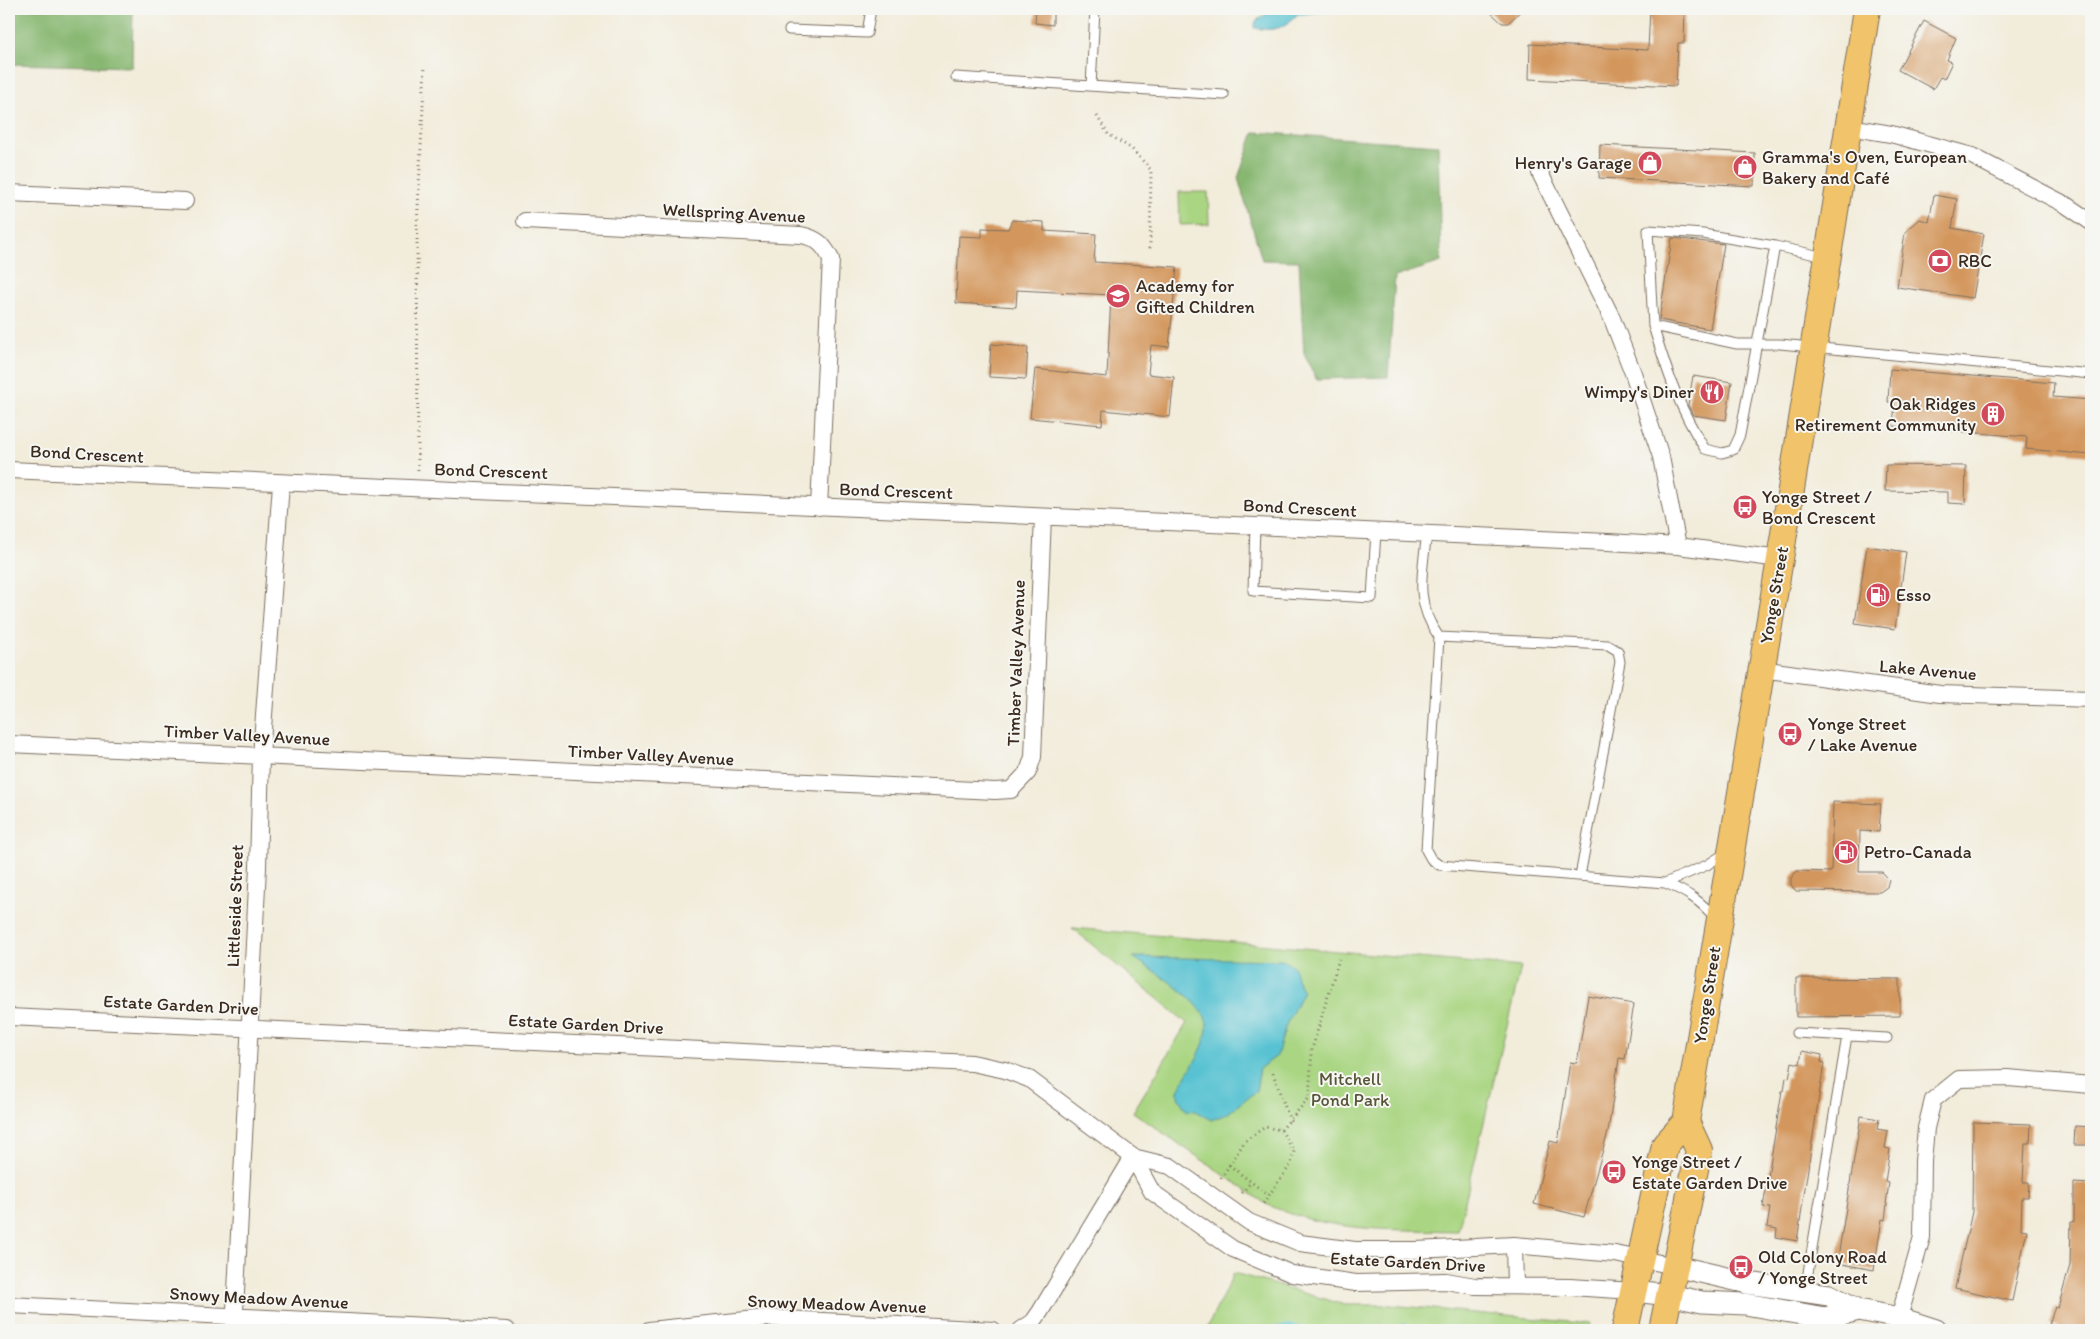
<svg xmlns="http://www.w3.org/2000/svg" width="2100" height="1339" font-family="Itim,sans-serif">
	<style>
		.green { fill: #aad683; stroke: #728050 }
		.forest { fill: #87b771; stroke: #617048 }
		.water { fill: #58c2d2; stroke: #4a7678 }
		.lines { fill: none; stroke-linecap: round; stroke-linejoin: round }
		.stream { stroke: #58c2d2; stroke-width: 5.5 }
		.building { fill: #d3965c }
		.service-casing { stroke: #7b6e60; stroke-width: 11 }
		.minor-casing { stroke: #7b6e60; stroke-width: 18 }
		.tertiary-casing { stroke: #7b6e60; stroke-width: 23 }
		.primary-casing { stroke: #7b6e60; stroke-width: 28 }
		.path { stroke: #7b6e60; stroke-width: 3; stroke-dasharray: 1 4; stroke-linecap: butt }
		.service { stroke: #fff; stroke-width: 9 }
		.minor { stroke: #fff; stroke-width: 16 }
		.tertiary { stroke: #fff; stroke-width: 21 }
		.primary { stroke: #f1c36a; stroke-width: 26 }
		.labels { text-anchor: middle; stroke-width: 4; stroke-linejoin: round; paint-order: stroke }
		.poi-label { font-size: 18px; fill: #3b2a1e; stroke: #f6f6f2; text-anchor: start }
		.street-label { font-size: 18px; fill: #3b2a1e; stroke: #f6f6f2 }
		.park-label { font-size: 18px; fill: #575537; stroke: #f6f6f2 }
	</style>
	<rect width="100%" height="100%" fill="#f6f6f2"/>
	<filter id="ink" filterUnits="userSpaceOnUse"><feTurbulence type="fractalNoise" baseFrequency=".02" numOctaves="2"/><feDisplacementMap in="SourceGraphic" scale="10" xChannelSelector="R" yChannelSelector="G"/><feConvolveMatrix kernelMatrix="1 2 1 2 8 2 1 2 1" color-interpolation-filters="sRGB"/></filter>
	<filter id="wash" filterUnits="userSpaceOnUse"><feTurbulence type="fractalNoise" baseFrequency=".0096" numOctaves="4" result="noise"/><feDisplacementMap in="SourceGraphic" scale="20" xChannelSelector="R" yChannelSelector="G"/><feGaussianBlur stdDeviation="1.12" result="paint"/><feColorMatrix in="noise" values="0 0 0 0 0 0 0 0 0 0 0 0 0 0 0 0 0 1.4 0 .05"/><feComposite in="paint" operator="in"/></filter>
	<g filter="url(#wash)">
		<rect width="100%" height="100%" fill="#f2ecda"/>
		<path class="green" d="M1179 192H1208L1209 224 1180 225Z
			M1072 928 1521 967 1458 1231C1389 1229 1330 1233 1266 1204L1133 1112 1187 1023Z
			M1234 1273 1345 1305H1391L1591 1324 1588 1330H1206Z"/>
		<path class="forest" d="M9 9H133L132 67 9 64Z
			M1254 132 1438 145 1441 262 1395 277 1388 377 1316 379 1304 354 1299 261 1262 260 1238 178Z"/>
		<path class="water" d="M1273 9H1300V12C1284 28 1276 32 1254 28L1256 21Z
			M1133 957 1281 960C1302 966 1292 976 1303 991L1286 1025 1277 1056 1260 1068 1256 1091 1227 1114 1211 1120 1195 1111 1186 1110 1178 1097V1090C1188 1071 1206 1049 1207 1027 1209 1003 1151 970 1133 957Z"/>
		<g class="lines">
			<path class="stream" d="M1300 12 1333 9
				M1276 1330 1290 1327 1302 1330
				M1401 1330 1404 1326"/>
		</g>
		<g id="blocks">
			<path class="building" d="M1036 9H1053V25L1035 23Z
				M1487 9H1523L1508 23H1502Z
				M1650 9H1685L1684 43H1678L1676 86 1529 79 1530 44 1648 50Z
				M1924 21 1956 38 1947 60 1952 62 1944 79 1940 77 1933 89 1898 70Z
				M1600 145 1755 153 1754 186 1599 178Z
				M1934 195 1957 199 1952 228 1984 234 1973 298 1897 287 1905 232 1920 219 1929 222Z
				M1012 220 1044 222V231L1096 234 1094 262 1177 267 1169 347 1151 345 1148 374 1174 377 1170 417 1103 410 1102 425 1030 418 1035 369 1107 377 1111 295 1017 290 1016 307 956 303 959 236 982 237V228L1008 229Z
				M1672 238 1724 244 1710 329 1659 320Z
				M991 344 1028 347 1026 379 989 377Z
				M1890 369 2054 383 2053 397 2091 400V455L2026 449 2027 437 1893 426 1895 403 1888 402Z
				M1693 376 1732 382 1726 420 1693 415 1688 405Z
				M1886 465 1966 466 1965 504 1948 503V492L1885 491Z
				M1867 546 1906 552 1895 629 1855 623Z
				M1833 802 1881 804 1879 832 1860 831 1859 872H1882L1889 879 1887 887 1880 892 1796 891 1791 885V878L1797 871 1831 872Z
				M1796 978 1900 979V1016L1796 1017Z
				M1588 996 1634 1004 1625 1059 1619 1058 1608 1132 1584 1217 1534 1204 1550 1141 1558 1143 1570 1062 1577 1063Z
				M1802 1051 1822 1055 1821 1062 1824 1063 1797 1241 1776 1237 1777 1229 1767 1227 1770 1208 1763 1207 1782 1091H1784L1786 1077 1789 1078 1792 1062 1800 1064Z
				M1861 1116 1879 1119 1877 1129 1888 1131 1885 1148 1890 1149 1885 1182 1889 1183 1886 1204H1887L1885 1220 1882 1219 1874 1270 1837 1263Z
				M1973 1122 2031 1124 2030 1143H2025L2023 1182H2029L2028 1197H2022L2021 1229 2027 1230 2012 1301 1955 1288 1972 1212Z
				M2075 1126 2091 1127V1145H2074Z
				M2074 1183 2091 1184V1330H2067L2049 1324 2055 1307 2058 1308 2070 1265 2071 1222H2074Z"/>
		</g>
	</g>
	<g filter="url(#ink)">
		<use href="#blocks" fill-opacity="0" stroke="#7b6e60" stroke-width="1"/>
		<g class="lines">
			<defs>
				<path id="service" d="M789 30 867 33 871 9
					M956 77 1224 95
					M1091 86 1095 9
					M1825 257 1775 246 1740 435 1733 450 1722 453 1705 449C1679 409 1667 371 1653 326L1737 344H1780L2091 374
					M1653 326 1648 230 1703 234 1775 246
					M1255 526 1253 591 1372 598 1376 531
					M1427 533C1422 574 1414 602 1439 637L1426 850 1431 859 1439 865 1665 883C1687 892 1701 901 1716 919
					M1439 637 1608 645 1618 651 1620 662 1580 876
					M1665 883 1707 865 1727 852
					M1796 1033 1887 1038
					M1805 1291 1847 1036"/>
				<path id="minor" d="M1849 127 1891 134 1972 156 2066 205 2091 222
					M1540 173 1611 316 1633 373 1661 457 1678 546
					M9 193 185 201
					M525 221 801 235C817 238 824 245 831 259L819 507
					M9 470C542 495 1075 516 1608 542L1678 546 1780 559
					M1761 669 1940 694 2091 699
					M9 744 995 791 1011 790 1028 772 1033 757 1043 517
					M9 1017 972 1063 1005 1070 1029 1079 1133 1157 1152 1192 1233 1249 1292 1274 1356 1283 1446 1281 1475 1286 1570 1287 1634 1291
					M1133 1157 1170 1166 1249 1222 1300 1243 1355 1250H1416L1514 1245 1615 1254 1675 1266
					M1514 1245 1515 1285
					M9 1305 507 1330
					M1899 1318 1922 1237 1923 1161 1926 1128 1933 1100 1959 1079 2008 1078 2091 1085
					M234 1330 258 867 261 756 281 484
					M649 1330 766 1318 993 1330
					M1021 1330 1033 1322 1040 1312 1133 1157"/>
				<path id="tertiary" d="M1675 1266 1748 1283 1829 1295 1859 1310 1899 1318 1936 1330
					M1634 1291 1669 1295 1702 1302 1745 1304 1825 1318 1859 1310"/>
				<path id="primary" d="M1625 1330 1665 1145 1686 1122
					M1662 1330 1699 1150 1686 1122 1780 559 1867 9"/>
			</defs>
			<use href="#service" class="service-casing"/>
			<use href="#minor" class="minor-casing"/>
			<use href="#tertiary" class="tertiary-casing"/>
			<use href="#primary" class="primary-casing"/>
			<path class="path" d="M1097 116 1108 134 1132 149 1151 170 1150 249
				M418 470 417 228 425 66
				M1273 1073 1290 1121
				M1281 1130 1309 1098 1312 1049 1339 959
				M1229 1165 1268 1195
				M1221 1178 1245 1141 1265 1127 1281 1130 1294 1151 1291 1164 1262 1205
				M1242 1193 1251 1182"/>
			<use href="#service" class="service"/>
			<use href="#minor" class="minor"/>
			<use href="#tertiary" class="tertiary"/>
			<use href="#primary" class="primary"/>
		</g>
	</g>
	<defs>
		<symbol id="shop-disc" viewBox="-11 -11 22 22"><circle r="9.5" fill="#d1495b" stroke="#f6f6f2"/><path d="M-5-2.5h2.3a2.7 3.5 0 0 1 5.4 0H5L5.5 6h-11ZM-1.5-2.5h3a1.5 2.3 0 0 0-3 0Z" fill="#fff"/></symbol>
		<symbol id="bank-disc" viewBox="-11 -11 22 22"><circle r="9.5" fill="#d1495b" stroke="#f6f6f2"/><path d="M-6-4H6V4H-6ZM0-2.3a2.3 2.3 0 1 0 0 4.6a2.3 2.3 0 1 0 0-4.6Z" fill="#fff"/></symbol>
		<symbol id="school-disc" viewBox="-11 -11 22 22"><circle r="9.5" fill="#d1495b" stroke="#f6f6f2"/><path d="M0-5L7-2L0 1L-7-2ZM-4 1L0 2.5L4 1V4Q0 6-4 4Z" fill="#fff"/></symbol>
		<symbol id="restaurant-disc" viewBox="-11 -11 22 22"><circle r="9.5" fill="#d1495b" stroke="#f6f6f2"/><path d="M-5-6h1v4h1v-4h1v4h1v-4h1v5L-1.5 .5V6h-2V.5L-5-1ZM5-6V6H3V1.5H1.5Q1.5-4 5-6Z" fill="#fff"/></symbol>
		<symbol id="building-disc" viewBox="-11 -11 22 22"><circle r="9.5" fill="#d1495b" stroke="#f6f6f2"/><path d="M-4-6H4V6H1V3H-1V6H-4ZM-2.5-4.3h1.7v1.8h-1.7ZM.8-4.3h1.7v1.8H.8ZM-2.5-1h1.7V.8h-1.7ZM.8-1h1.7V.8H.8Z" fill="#fff"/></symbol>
		<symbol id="bus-disc" viewBox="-11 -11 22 22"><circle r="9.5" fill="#d1495b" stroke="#f6f6f2"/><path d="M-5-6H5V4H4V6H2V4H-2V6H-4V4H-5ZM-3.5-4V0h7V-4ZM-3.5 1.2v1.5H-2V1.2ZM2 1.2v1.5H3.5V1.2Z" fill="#fff"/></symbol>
		<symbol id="fuel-disc" viewBox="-11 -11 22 22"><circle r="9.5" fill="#d1495b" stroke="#f6f6f2"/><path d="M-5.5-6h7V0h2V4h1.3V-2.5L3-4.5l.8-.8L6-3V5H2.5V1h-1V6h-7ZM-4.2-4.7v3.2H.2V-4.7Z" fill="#fff"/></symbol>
	</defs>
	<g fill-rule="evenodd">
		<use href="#shop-disc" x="1636" y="149" width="28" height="28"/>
		<use href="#shop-disc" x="1731" y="153" width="28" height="28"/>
		<use href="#bank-disc" x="1926" y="247" width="28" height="28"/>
		<use href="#school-disc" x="1104" y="282" width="28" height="28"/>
		<use href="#restaurant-disc" x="1698" y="378" width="28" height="28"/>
		<use href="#building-disc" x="1979" y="400" width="28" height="28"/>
		<use href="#bus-disc" x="1731" y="493" width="28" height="28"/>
		<use href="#fuel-disc" x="1864" y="581" width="28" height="28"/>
		<use href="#bus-disc" x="1776" y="720" width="28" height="28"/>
		<use href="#fuel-disc" x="1832" y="838" width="28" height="28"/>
		<use href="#bus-disc" x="1600" y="1158" width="28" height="28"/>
		<use href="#bus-disc" x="1727" y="1253" width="28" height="28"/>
	</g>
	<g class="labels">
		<g class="poi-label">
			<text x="1762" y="163">Gramma's Oven, European<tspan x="1762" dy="21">Bakery and Café</tspan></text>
			<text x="1632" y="169" text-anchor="end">Henry's Garage</text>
			<text x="1958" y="267">RBC</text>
			<text x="1136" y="292">Academy for<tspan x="1136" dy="21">Gifted Children</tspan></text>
			<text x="1694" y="398" text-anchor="end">Wimpy's Diner</text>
			<text x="1976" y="410" text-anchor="end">Oak Ridges<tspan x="1976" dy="21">Retirement Community</tspan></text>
			<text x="1762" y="503">Yonge Street /<tspan x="1762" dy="21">Bond Crescent</tspan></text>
			<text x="1896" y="601">Esso</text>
			<text x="1808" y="730">Yonge Street<tspan x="1808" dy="21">/ Lake Avenue</tspan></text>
			<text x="1864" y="858">Petro-Canada</text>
			<text x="1632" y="1168">Yonge Street /<tspan x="1632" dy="21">Estate Garden Drive</tspan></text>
			<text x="1758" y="1263">Old Colony Road<tspan x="1758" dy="21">/ Yonge Street</tspan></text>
		</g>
		<g class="street-label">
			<text transform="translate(734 213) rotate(3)" y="6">Wellspring Avenue</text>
			<text transform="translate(87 454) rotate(3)" y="6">Bond Crescent</text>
			<text transform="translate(491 471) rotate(2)" y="6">Bond Crescent</text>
			<text transform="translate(896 491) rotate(2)" y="6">Bond Crescent</text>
			<text transform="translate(1300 508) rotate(3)" y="6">Bond Crescent</text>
			<text transform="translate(1774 595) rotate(-80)" y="6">Yonge Street</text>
			<text transform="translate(1016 663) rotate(-88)" y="6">Timber Valley Avenue</text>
			<text transform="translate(1928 670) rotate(5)" y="6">Lake Avenue</text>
			<text transform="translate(247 735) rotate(3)" y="6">Timber Valley Avenue</text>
			<text transform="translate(651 755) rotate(3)" y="6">Timber Valley Avenue</text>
			<text transform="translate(235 906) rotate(-88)" y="6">Littleside Street</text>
			<text transform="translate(1707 995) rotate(-81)" y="6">Yonge Street</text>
			<text transform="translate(181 1005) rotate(3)" y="6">Estate Garden Drive</text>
			<text transform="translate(586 1024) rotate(3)" y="6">Estate Garden Drive</text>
			<text transform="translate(1408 1262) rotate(3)" y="6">Estate Garden Drive</text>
			<text transform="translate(259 1298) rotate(3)" y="6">Snowy Meadow Avenue</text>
			<text transform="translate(837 1304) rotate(2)" y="6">Snowy Meadow Avenue</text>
		</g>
		<g class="park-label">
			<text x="1350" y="1085">Mitchell<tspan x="1350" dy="21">Pond Park</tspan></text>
		</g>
	</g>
	<rect width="2100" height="1339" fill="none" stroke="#f6f6f2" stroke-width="30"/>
</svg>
